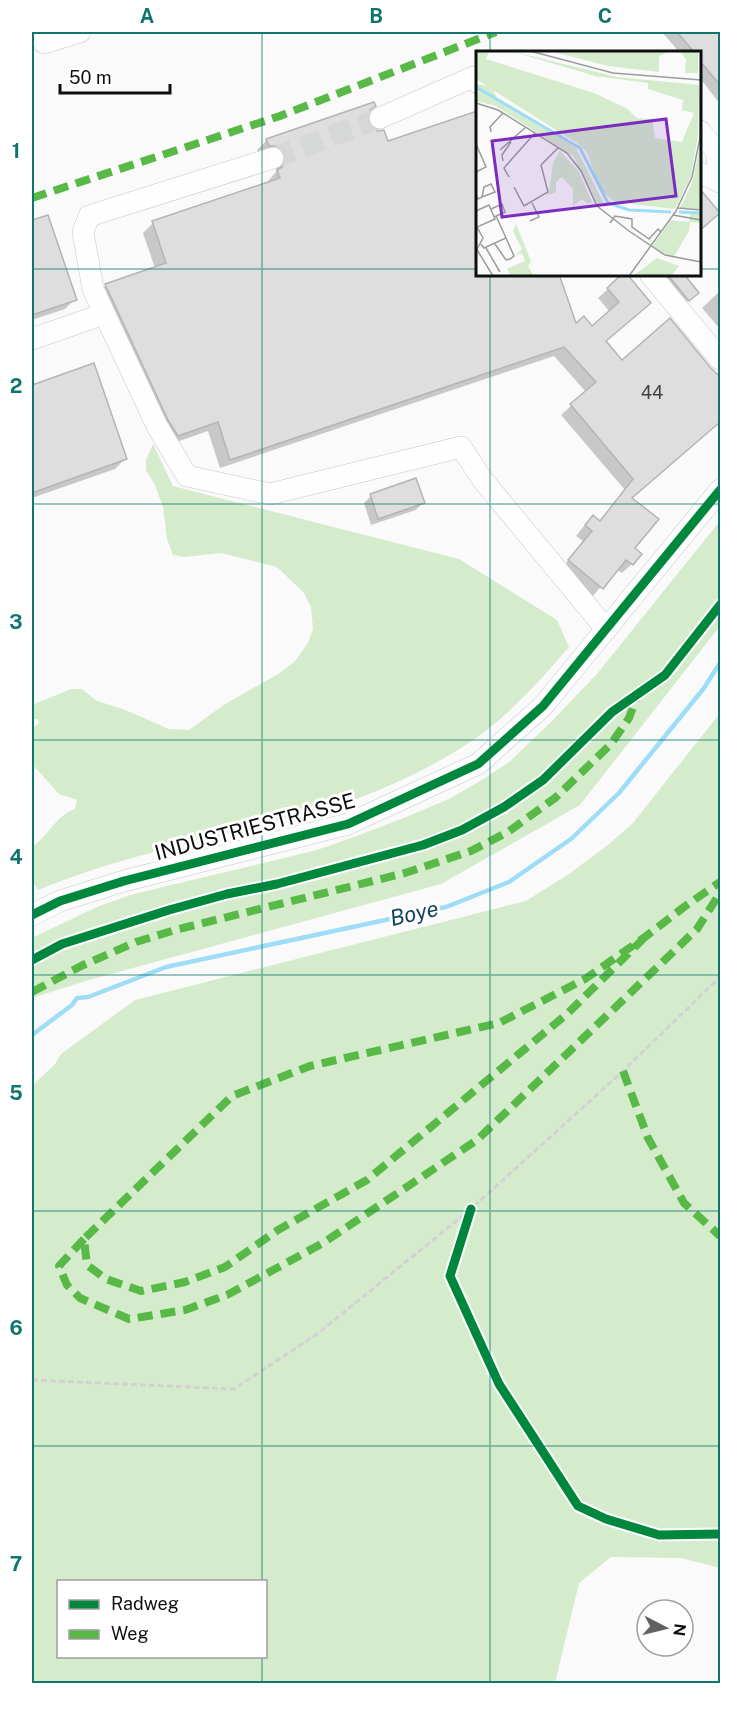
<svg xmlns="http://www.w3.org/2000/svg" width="752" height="1715" font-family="'Public Sans',sans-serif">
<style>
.green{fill:#d4eccc;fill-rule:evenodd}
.shadow{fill:#0003}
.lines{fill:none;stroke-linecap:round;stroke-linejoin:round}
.stream{stroke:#9eddf8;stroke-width:4.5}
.building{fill:#dedede;stroke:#b4b4b4;stroke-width:1.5}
.minor-tunnel{stroke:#d6d7d7;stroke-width:21;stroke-dasharray:21 10;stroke-linecap:butt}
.minor-casing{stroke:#c7c7c8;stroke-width:22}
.path{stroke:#d2d2d2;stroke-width:3;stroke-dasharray:6 3;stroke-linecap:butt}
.minor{stroke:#fefefe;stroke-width:21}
.quiet{stroke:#58b947;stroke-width:8;stroke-dasharray:15 8;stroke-linecap:butt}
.cycleway-casing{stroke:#fff;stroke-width:13}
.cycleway{stroke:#00873e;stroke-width:9}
.grid{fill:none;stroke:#0f766e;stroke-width:1.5;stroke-opacity:0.55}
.labels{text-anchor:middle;stroke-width:6;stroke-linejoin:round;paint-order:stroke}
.number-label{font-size:18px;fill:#414242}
.street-label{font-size:21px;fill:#0d0e0e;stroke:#fff}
.water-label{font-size:22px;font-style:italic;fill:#0f4458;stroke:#fff}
.inset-river{fill:none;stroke:#9eddf8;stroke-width:3}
.inset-road{fill:none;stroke:#9b9c9c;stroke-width:1.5}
.view{fill:#7b2cbf;fill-opacity:0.15;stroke:#7b2cbf;stroke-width:3}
.inset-edge{fill:none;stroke:#0d0e0e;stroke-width:3}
.neatline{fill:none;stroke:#0f766e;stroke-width:2}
.grid-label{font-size:20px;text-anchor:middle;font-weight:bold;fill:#0f766e}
</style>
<rect width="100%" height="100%" fill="#fafafa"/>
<g class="green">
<path d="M 153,444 L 173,486 L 459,559 L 557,620 L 569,647 C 539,682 506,719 467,744 C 431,768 389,787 348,802 C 324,811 298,816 274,822 C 194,843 114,858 38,890 L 32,881 L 32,847 C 48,837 56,815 75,809 L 77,800 L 59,794 L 32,764 L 32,728 L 38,724 L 39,721 L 36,719 L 32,719 L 32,705 L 71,689 L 82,689 L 97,701 L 123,709 L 169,729 L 189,730 L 225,704 L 280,673 L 295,661 L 308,643 L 313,629 L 311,607 L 304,593 L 277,567 L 221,553 L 184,557 L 173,555 L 167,539 L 163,507 L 155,485 L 146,470 L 146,460 Z"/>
<polygon points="720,521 720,626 580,805 441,884 89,980 32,998 32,938 99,906 134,894 317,850 362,834 406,817 449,799 485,778 508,763 550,723 596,675"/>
<path d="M 720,713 L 720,1568 L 681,1558 L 611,1557 L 579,1583 L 555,1683 L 32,1683 L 32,1086 L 55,1064 L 61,1054 L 135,1000 L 526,901 L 569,874 L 609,844 L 633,823 ZM 58,1582 L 266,1582 L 266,1656 L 58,1656 Z"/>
</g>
<g class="shadow">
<polygon points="662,32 717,32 720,35 720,104 700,78 700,52 679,52"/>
<polygon points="368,112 366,116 367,123 387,143 478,112 478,274 575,326 592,328 610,312 598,298 608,289 649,302 604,342 622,362 714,372 720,379 720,422 630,499 633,549 632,564 622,573 616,569 592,597 560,571 583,541 576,536 583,527 593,517 599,522 625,490 561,415 586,392 554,356 220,468 208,431 168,445 96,295 106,285 155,268 143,233 153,223 269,183 268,181 276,172 276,164 259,155 257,150 267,140"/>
<polygon points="47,217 75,299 65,309 32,320 32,222"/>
<polygon points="654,274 682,274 690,299 681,307"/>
<polygon points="720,291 720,329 702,308"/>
<polygon points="93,365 125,459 115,469 32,498 32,386"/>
<polygon points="371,496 423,502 416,510 371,525 364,503"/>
</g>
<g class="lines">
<polyline class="stream" points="32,1035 72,1005 77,998 88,997 166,967 446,907 509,882 571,839 619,793 704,688 720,663"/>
</g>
<g class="building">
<polygon points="677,32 720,32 720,85 699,60 699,52 694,52"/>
<polygon points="374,102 376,106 370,110 367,116 368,123 373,129 378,131 384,130 388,141 477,111 477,274 559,274 576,323 584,316 592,326 619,302 607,288 622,274 627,274 651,303 606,341 622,360 670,318 710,367 720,377 720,422 632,498 659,519 635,548 642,554 633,565 626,560 603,589 568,560 592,531 585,525 593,515 600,521 633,479 570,404 596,382 564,347 230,460 218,422 178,436 168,420 105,284 166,263 152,221 280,178 277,170 282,167 285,161 285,154 281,148 276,146 269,146 266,139"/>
<polygon points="699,188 720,213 699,231"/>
<polygon points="48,215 77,300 32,315 32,220"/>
<polygon points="667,274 684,274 699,293 689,301"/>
<polygon points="94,363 127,459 32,493 32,385"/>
<polygon points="416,478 425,503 378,519 370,494"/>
</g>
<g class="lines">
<polyline class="minor-tunnel" points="273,158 380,118"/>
<g class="minor-casing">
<g id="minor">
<polyline points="41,32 44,43 80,32"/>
<polyline points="380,118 473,77 478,83"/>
<polyline points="700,131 716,151 720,182"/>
<polyline points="273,158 89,216 83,232 93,289 157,426 187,476 270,494 461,447 482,479 606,629"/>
<polyline points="700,173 720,182"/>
<polyline points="650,274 720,359"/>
<polyline points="32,339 104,314"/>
<polyline points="32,915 60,901 124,881 348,824 478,764 543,706 720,490"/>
</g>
</g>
<polyline class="path" points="32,1380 234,1389 317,1334 471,1209 623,1071 720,977"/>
<use href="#minor" class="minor"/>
<g class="quiet">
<polyline points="32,198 280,116 496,32"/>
<polyline points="645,937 567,1014 367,1180 278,1230 225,1267 185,1282 141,1291 106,1279 87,1265 84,1239 232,1096 310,1066 499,1023 585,979 645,937 684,907 720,882"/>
<polyline points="32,992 81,966 136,942 175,930 405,873 471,851 508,832 555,798 611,744 629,718 637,696"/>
<polyline points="623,1071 648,1138 684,1203 720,1236"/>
<polyline points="84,1239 59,1266 67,1285 80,1298 129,1319 185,1310 227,1295 323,1243 477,1140 697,929 720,893"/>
</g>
<g class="cycleway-casing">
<g id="cycleway">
<polyline points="32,915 60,901 124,881 348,824 478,764 543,706 720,490"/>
<polyline points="32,960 62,944 169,910 227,894 277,884 423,845 462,830 504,807 543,780 612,712 665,675 720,605"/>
<polyline points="471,1209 450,1276 499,1384 578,1506 606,1519 659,1535 720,1534"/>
</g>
</g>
<use href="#cycleway" class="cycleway"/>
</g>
<path class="grid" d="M 262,32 L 262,1582M 490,32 L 490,52M 32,269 L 478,269M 700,269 L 720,269M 490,274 L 490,1684M 32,504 L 720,504M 32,740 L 720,740M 32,975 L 720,975M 32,1211 L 720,1211M 32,1446 L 720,1446M 262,1656 L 262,1684"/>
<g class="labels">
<g class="number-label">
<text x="652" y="399">44</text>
</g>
<g class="street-label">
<text transform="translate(255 827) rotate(-15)" y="7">INDUSTRIESTRASSE</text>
</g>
<g class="water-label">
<text transform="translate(414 913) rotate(-13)" y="8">Boye</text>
</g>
</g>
<g transform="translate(476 51)">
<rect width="225" height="225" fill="#fafafa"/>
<path d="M 0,0 L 13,0 L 10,8 L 118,42 L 150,57 L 161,67 L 176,68 L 179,87 L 206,91 L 218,62 L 206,59 L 207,49 L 172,38 L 172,32 L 119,25 L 35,0 L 141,26 L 223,34 L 222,85 L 215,125 L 199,158 L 139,151 L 125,140 L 111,102 L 104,94 L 17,39 L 22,48 L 100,97 L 127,151 L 123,155 L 97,105 L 20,55 L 0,50 L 0,33 L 11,35 L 0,28 ZM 74,0 L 194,0 L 183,5 L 183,21 L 132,15 ZM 204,0 L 222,0 L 222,22 L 209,22 L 210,8 ZM 225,90 L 225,158 L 204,157 L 216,132 ZM 84,100 L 103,121 L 116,151 L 112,153 L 106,148 L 97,155 L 97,138 L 86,126 L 80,131 L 80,141 L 69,145 L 73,142 L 77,112 ZM 214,162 L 225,163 L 225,172 L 214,171 L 213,180 L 197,207 L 176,196 L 195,169 L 213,171 ZM 40,173 L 55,210 L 52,215 L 58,225 L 35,225 L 31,218 L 49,210 L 46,202 L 40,204 L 46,198 L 37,180 ZM 181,207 L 203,215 L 195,225 L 157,225 Z" fill="#d4eccc"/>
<path class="inset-river" d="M 0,36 L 104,97 L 132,152 L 153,159 L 195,161M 203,161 L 225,162"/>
<path class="inset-road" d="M 54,0 L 137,22 L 225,29M 0,52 L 22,59 L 91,102 L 105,120 L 121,155 L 153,180 L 189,204 L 225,211M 15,81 L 14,76 L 27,62M 0,93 L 10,116 L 0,121M 24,99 L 50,76M 27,110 L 26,104 L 35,91M 33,126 L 28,117 L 59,82M 38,136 L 48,155 L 72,141 L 65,114 L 82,97M 0,144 L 2,148 L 6,146 L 19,141 L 15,133 L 8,136 L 6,146M 202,157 L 225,159M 15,158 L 26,153 L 29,161 L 18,166M 0,160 L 13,154 L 19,168 L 1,176 L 7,187 L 1,198M 197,164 L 225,169M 54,170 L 63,166 L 56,152M 134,172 L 139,165 L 156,168 L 156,176 L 173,188 L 182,178 L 185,181M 5,193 L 8,197 L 30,187 L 20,165M 19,193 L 30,209 L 34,208 L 38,205 L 30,187M 0,197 L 17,225M 10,197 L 24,221M 153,225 L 200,160 L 216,126 L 224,87 L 225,0"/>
<path class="view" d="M 190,68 L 200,145 L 26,166 L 16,90 Z"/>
<rect width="225" height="225" class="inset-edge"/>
</g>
<rect width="752" height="1715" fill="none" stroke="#ffffff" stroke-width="66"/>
<rect x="57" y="1580" width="210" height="78" fill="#ffffff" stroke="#9e9f9f" stroke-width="1.5"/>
<rect x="69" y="1600" width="30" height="9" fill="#00873e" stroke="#9e9f9f" stroke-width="1.5"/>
<text x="111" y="1610" font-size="18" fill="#0d0e0e">Radweg</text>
<rect x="69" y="1630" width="30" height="9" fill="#58b947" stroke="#9e9f9f" stroke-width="1.5"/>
<text x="111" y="1640" font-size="18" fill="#0d0e0e">Weg</text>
<g transform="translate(665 1628) rotate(97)"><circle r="28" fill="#ffffff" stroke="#9e9f9f" stroke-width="1.5"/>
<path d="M0-4.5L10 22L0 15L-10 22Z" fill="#606161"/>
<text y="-9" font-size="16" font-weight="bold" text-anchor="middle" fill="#0d0e0e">N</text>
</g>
<path d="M60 84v9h110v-9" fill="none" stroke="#0d0e0e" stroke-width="3"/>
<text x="69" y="84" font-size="18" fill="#0d0e0e" stroke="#ffffff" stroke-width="4.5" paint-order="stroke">50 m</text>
<rect x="33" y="33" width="686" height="1649" class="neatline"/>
<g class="grid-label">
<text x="147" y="23">A</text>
<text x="376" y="23">B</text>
<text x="605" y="23">C</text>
<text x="16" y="158">1</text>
<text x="16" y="393">2</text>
<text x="16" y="629">3</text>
<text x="16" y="864">4</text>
<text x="16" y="1100">5</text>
<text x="16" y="1335">6</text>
<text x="16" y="1571">7</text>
</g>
</svg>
